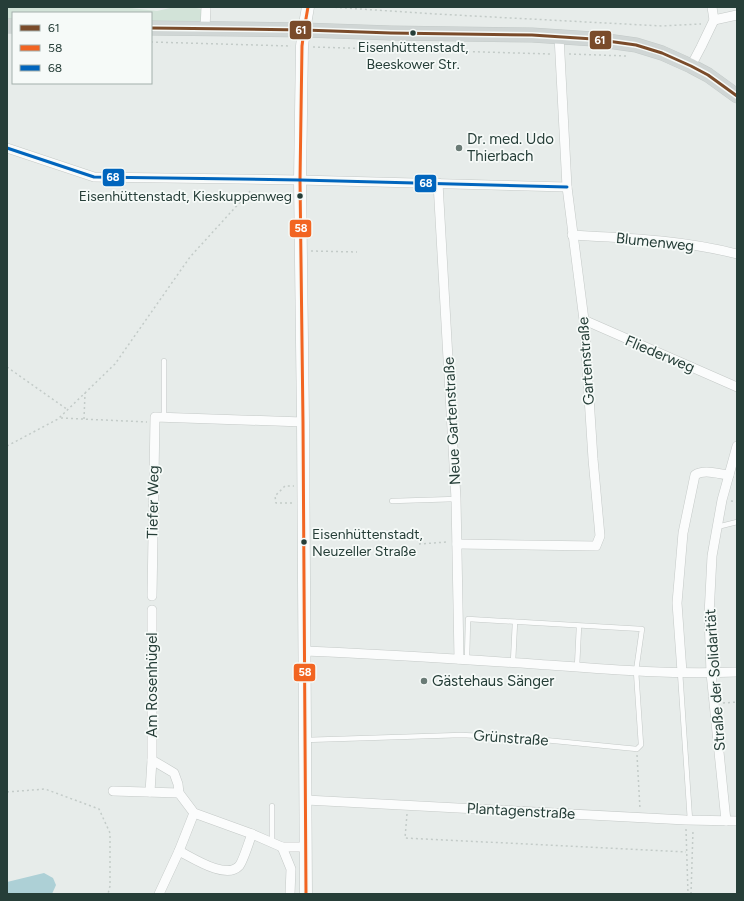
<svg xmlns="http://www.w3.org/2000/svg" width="744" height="901" font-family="Figtree,sans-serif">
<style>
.green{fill:#d2e3d8}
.water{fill:#add0d6}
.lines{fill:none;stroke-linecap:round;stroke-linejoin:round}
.service-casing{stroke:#c4c9c7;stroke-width:5.5}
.minor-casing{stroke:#c4c9c7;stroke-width:10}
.secondary-casing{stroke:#c3c9c7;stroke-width:13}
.primary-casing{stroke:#c3cac8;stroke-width:15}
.path{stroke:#c3cbc8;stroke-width:1.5;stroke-dasharray:2 3;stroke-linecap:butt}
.service{stroke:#fbfcfc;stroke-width:4.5}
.minor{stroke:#fbfcfc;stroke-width:9}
.secondary{stroke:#fbfcfc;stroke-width:12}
.primary{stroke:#d0d6d5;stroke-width:14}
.bus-1-casing{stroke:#f6faf8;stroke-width:6}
.bus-2-casing{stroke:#f6faf8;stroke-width:6}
.bus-3-casing{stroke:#f6faf8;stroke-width:6}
.bus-1{stroke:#7a4b2a;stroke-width:3}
.bus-2{stroke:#f26522;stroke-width:3}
.bus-3{stroke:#0065bd;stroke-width:3}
.bus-dot{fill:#263e38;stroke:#f6faf8;stroke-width:1.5}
.poi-dot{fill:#6a7b76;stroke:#f6faf8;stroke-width:1.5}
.labels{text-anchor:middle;stroke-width:3.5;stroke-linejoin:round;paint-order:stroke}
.bus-label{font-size:14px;fill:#263e38;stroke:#f6faf8}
.poi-label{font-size:15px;fill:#263e38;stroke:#f6faf8;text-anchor:start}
.street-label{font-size:15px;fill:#263e38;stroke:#f6faf8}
.line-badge{stroke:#f6faf8;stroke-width:1.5}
.badge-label{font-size:11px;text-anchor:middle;font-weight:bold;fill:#fff}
</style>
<rect width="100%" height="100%" fill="#e7ecea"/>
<polygon class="green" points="7,7 122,7 157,11 170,8 196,8 202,9 202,20 199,22 151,21 151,13 13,13 13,19 7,19"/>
<polygon class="water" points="44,873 53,878 56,885 52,894 7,894 7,882"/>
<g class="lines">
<g class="service-casing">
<g id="service">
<polyline points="164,418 164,361"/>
<polyline points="392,501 456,499"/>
<polyline points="717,527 737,522"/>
<polyline points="513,662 515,622"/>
<polyline points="577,667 579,626"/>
<polyline points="680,672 690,820"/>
<polyline points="305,740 461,735 524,738 637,749 641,745 636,671 642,629 468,619 467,660"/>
<polyline points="272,843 272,806"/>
</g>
</g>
<g class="minor-casing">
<g id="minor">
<polyline points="714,20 737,15"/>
<polyline points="205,29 206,7"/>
<polyline points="691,66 701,47 714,20 712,7"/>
<polyline points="7,148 94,177 300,180 567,187"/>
<polyline points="438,183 456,499 459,659"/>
<path d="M 572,235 C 628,238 683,240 737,254"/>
<polyline points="584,320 737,387"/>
<polyline points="457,544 596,546 600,536 593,459 584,320 567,187 559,36"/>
<polyline points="152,596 155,417 303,422"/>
<polyline points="152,610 152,760 174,773 178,784 179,793 194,813 252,834 282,847 306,847"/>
<path d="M 304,651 C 381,654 458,659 534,664 C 602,669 669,675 737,672"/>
<path d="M 682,672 L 677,603 L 683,533 L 695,475 C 704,469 718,474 729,475"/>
<polyline points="113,791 179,793"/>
<polyline points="150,792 152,760"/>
<polyline points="306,800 686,820 737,821"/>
<polyline points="726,821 711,673 709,615 712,556 722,500 737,446"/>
<polyline points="282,847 291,869 290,894"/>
<path d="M 179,851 C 193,858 226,880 239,866 C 243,862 249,841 252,834"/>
<polyline points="159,894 179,851 194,813"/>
</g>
</g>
<g class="secondary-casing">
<polyline id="secondary" points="306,894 303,422 300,180 302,46 304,30 308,7"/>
</g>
<g class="primary-casing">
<g id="primary">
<polyline points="7,26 13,26"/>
<polyline points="151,28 304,30 391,33 532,35 593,39 636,45 662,53 691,66 708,75 737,96"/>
</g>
</g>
<g class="path">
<polyline points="330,7 436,14 662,26 701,24"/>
<polyline points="151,42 291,46"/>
<polyline points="313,47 551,54"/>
<polyline points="569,54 627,56"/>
<polyline points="311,251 357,252"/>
<polyline points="7,367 68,410"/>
<polyline points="61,418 147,422"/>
<polyline points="84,419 85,393"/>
<polyline points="7,446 58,419 115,364 190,257 252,189"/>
<polyline points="731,501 737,502"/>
<polyline points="292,503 276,503 275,496 285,486 294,486"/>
<polyline points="419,544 447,542"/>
<polyline points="723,703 737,702"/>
<polyline points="637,755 640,809"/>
<polyline points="7,792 45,789 99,809 110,833 110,886 108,894"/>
<polyline points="407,814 405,838 686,852"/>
<polyline points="686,829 688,894"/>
<polyline points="691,894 693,830"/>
</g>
<use href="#service" class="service"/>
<use href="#minor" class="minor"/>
<use href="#secondary" class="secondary"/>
<use href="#primary" class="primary"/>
<g class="bus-1-casing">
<polyline id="bus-1" points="151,28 304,30 391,33 532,35 593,39 636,45 662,53 691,66 708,75 737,96"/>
</g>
<g class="bus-2-casing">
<polyline id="bus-2" points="306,894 303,422 300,180 302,46 304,30 308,7"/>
</g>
<g class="bus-3-casing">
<polyline id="bus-3" points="7,148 94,177 300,180 567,187"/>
</g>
<use href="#bus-1" class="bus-1"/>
<use href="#bus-2" class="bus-2"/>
<use href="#bus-3" class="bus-3"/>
</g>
<g class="bus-dot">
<circle cx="413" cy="33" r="3.5"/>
<circle cx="300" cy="196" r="3.5"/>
<circle cx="304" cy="542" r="3.5"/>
</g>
<g class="poi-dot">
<circle cx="459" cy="148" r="4"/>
<circle cx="424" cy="681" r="4"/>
</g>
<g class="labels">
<g class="bus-label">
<text x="413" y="52">Eisenhüttenstadt,<tspan x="413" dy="17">Beeskower Str.</tspan></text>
<text x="292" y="201" text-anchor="end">Eisenhüttenstadt, Kieskuppenweg</text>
<text x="312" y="539" text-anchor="start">Eisenhüttenstadt,<tspan x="312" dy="17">Neuzeller Straße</tspan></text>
</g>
<g class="poi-label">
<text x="467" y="144">Dr. med. Udo<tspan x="467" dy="17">Thierbach</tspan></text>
<text x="432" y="686">Gästehaus Sänger</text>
</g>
<g class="street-label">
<text transform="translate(655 242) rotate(6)" y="5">Blumenweg</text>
<text transform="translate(660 354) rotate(23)" y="5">Fliederweg</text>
<text transform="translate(586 361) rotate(-94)" y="5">Gartenstraße</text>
<text transform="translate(452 421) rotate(-93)" y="5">Neue Gartenstraße</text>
<text transform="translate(153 502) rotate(-89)" y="5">Tiefer Weg</text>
<text transform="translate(715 680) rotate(-94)" y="5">Straße der Solidarität</text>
<text transform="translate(152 685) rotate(-90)" y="5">Am Rosenhügel</text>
<text transform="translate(511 738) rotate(4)" y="5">Grünstraße</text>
<text transform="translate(521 811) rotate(3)" y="5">Plantagenstraße</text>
</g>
</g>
<g class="line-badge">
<rect x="289" y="20" width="23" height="20" rx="4" fill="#7a4b2a"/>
<rect x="589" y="30" width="23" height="20" rx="4" fill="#7a4b2a"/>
<rect x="102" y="168" width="23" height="19" rx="4" fill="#0065bd"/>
<rect x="414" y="174" width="23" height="19" rx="4" fill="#0065bd"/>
<rect x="289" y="219" width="23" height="19" rx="4" fill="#f26522"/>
<rect x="293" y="663" width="23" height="19" rx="4" fill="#f26522"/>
</g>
<g class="badge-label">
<text x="301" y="34">61</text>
<text x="600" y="44">61</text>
<text x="113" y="181">68</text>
<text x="426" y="187">68</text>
<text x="301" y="232">58</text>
<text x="305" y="676">58</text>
</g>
<rect width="744" height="901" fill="none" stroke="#263e38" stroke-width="16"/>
<rect x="12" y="12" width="140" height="72" fill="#f6faf8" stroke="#a3afab"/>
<rect x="20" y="25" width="20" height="6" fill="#7a4b2a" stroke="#a3afab"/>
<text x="48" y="32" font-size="12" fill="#263e38">61</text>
<rect x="20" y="45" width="20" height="6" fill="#f26522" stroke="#a3afab"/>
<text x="48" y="52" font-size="12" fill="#263e38">58</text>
<rect x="20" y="65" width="20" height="6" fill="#0065bd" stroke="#a3afab"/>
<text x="48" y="72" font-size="12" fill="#263e38">68</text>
</svg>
